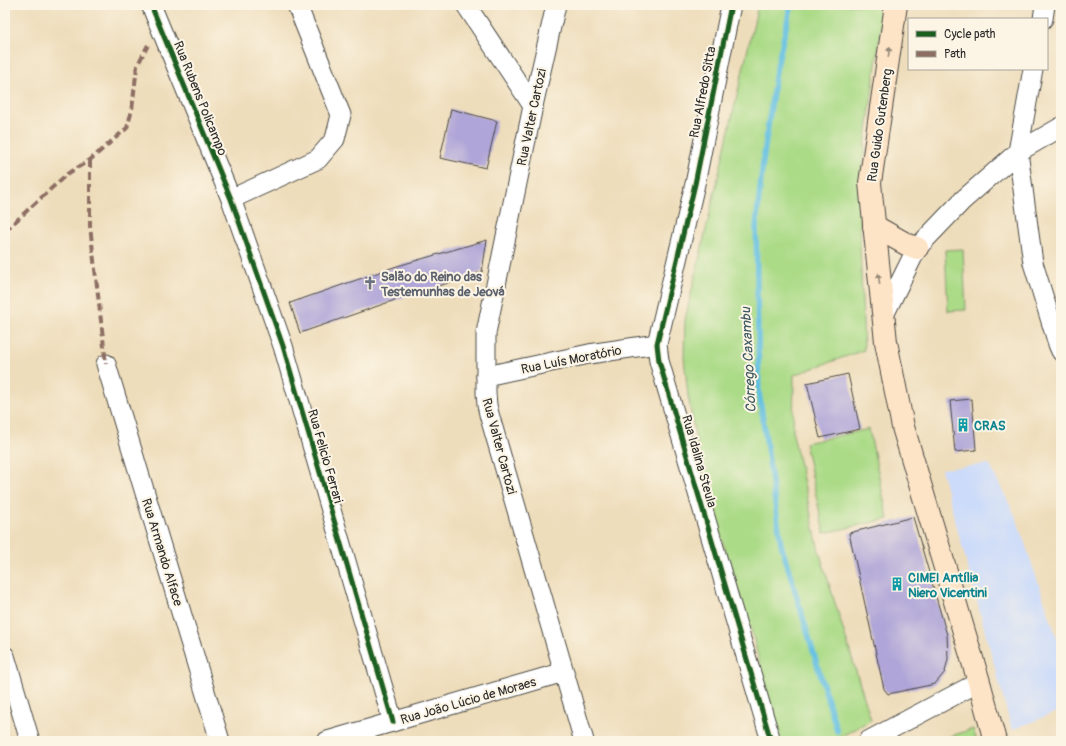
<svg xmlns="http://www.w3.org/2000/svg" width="1066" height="746" font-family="Pangolin,sans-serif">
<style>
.built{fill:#ccdbfa}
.green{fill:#acdb88;stroke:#6c835a}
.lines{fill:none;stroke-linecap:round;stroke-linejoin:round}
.stream{stroke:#64c0e2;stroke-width:5.5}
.building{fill:#afa5d8}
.street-casing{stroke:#484641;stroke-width:21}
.secondary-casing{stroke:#484641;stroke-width:24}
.street{stroke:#fff;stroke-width:19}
.secondary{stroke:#fee4c6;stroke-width:22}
.quiet{stroke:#8d6e63;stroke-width:4;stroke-dasharray:8 4;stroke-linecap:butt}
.cycleway-casing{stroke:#fcf5e5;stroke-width:8}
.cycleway{stroke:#1b5e20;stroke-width:5}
.oneway{fill:#948878}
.labels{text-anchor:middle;stroke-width:4;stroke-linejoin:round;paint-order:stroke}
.street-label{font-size:13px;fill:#2b2b2b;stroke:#fcf5e5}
.worship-label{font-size:13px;font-weight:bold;fill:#5b616d;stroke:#fcf5e5;text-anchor:start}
.culture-label{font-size:13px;font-weight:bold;fill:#0d838f;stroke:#fcf5e5;text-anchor:start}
.water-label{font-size:14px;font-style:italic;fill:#3c5862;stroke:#fcf5e5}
</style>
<rect width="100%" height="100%" fill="#fcf5e5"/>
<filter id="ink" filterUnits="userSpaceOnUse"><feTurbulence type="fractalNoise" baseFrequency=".025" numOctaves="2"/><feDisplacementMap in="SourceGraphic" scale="8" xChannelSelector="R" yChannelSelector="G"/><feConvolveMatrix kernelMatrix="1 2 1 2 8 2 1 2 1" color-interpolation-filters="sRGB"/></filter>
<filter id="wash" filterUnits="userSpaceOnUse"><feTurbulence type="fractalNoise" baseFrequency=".012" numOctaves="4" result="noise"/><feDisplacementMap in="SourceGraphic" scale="16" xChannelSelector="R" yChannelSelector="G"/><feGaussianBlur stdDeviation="0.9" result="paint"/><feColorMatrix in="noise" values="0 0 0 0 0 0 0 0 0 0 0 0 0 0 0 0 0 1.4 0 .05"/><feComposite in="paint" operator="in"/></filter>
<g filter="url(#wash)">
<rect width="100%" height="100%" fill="#edb"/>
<polygon class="built" points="989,464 1016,517 1061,650 1061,710 1012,730 941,469"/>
<g class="green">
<polygon points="758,5 884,5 861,175 860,242 864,350 794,375 793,434 819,551 871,720 833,741 778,741 753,636 704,484 688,396 684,357 685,320"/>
<polygon points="963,249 966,310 948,311 945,250"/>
<polygon points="869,429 888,519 824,533 805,443"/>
<polygon points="973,729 977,741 942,741 951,736"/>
</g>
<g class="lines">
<polyline class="stream" points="791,5 776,71 763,161 756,226 759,392 781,544 837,731"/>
</g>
<g id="blocks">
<g class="building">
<polygon points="451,109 497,121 486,168 440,158"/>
<polygon points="487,240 482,272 395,300 300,333 290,303 394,267"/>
<polygon points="848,374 860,429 820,438 807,383"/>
<polygon points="972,399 976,450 955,452 950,401"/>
<polygon points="913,517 947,635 948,659 945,672 935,684 888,694 884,689 849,533"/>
</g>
</g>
</g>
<g filter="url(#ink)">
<use href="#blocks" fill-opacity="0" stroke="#484641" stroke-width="1"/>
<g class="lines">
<g class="street-casing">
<g id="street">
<polyline points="151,5 231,199 283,346 393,722"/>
<polyline points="466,5 533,106"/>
<polyline points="556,5 533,106 486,333 486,393 487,405 489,414 584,741"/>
<polyline points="731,5 695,184 657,344 659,361 771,741"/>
<polyline points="1043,19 1045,5"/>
<polyline points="1033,69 1018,152 1033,263 1058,344 1061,351"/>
<polyline points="231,199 318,159 335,139 341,115 297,5"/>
<polyline points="883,317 917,248 963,200 1018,152 1061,127"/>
<polyline points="106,364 220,741"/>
<polyline points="486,376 589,354 657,344"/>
<polyline points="5,656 30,741"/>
<polyline points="327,741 564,672"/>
<polyline points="868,741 979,682"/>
</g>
</g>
<g class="secondary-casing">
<g id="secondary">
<polyline points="896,5 870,183 886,342 903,427 979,682 995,741"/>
<polyline points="874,226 906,244 917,248"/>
</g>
</g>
<use href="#street" class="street"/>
<use href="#secondary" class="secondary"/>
<g class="quiet">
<polyline points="90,160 90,226 106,364"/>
<polyline points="5,231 67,174 90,160 127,128 132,110 137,66 148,45"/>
</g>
<g class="cycleway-casing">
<g id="cycleway">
<polyline points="151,5 231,199 283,346 393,722"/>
<polyline points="731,5 695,184 657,344 659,361 771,741"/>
</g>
</g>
<use href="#cycleway" class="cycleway"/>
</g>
<defs><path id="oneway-solid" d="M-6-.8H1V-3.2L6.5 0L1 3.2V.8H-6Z"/></defs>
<g class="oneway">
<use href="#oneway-solid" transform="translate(889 52) rotate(-82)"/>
<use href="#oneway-solid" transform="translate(879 279) rotate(-96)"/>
</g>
</g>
<defs>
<g id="church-bare" transform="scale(1.08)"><path d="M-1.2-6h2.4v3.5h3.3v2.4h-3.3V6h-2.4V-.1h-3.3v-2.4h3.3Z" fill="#6b7280" stroke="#fcf5e5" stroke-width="2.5" paint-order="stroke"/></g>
<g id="building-bare" transform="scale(1.08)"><path d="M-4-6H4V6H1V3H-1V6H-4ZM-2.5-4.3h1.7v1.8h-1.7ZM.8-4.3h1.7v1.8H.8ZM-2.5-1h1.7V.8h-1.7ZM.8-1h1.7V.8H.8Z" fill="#0f9aa8" stroke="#fcf5e5" stroke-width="2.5" paint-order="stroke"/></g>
</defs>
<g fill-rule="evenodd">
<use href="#church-bare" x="370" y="283"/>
<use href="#building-bare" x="963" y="425"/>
<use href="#building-bare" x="897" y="584"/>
</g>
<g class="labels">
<g class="street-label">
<text transform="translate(702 92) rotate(-79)" y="5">Rua Alfredo Sitta</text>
<text transform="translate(201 98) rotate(68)" y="5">Rua Rubens Policampo</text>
<text transform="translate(531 117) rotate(-78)" y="5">Rua Valter Cartozi</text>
<text transform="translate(879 125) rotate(-82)" y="5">Rua Guido Gutenberg</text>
<text transform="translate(571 359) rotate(-11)" y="5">Rua Luís Moratório</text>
<text transform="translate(500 446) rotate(75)" y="5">Rua Valter Cartozi</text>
<text transform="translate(326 456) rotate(74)" y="5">Rua Felicio Ferrari</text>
<text transform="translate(700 461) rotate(74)" y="5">Rua Idalina Steula</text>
<text transform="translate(163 552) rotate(73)" y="5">Rua Armando Alface</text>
<text transform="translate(468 700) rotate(-16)" y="5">Rua João Lúcio de Moraes</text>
</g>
<g class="worship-label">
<text x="381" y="281">Salão do Reino das<tspan x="381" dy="15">Testemunhas de Jeová</tspan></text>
</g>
<g class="culture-label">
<text x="974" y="430">CRAS</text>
<text x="908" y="582">CIMEI Antília<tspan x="908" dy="15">Niero Vicentini</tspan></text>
</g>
<g class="water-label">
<text transform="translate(748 360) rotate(-93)" y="5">Córrego Caxambu</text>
</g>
</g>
<rect width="1066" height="746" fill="none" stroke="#fcf5e5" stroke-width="20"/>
<rect x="908" y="18" width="140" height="52" fill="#fcf5e5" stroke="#a8a49b"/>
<rect x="916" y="31" width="20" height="6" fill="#1b5e20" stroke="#a8a49b"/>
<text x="944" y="38" font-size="12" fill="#2b2b2b">Cycle path</text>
<rect x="916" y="51" width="20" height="6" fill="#8d6e63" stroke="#a8a49b"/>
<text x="944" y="58" font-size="12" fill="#2b2b2b">Path</text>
</svg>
